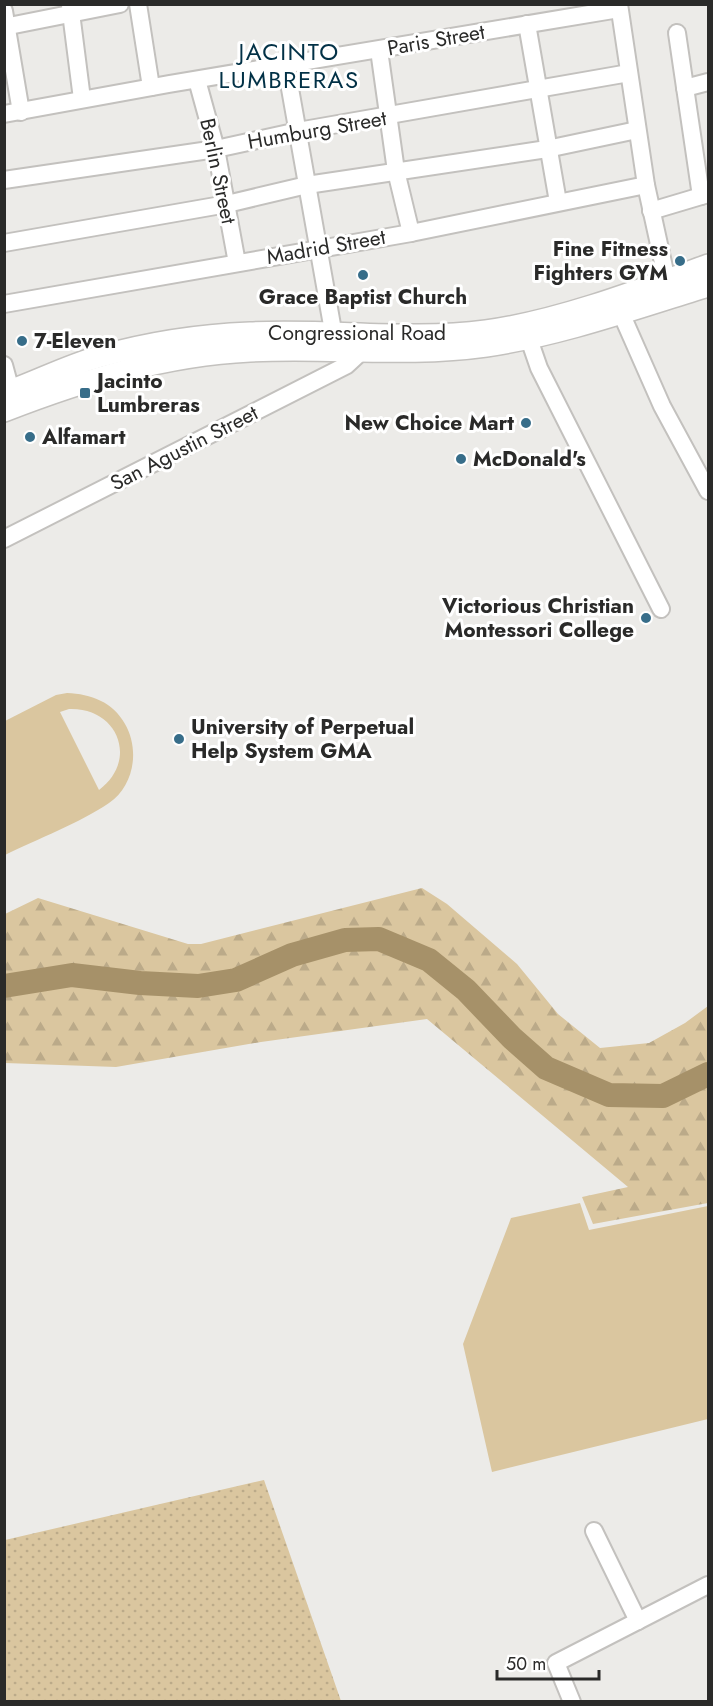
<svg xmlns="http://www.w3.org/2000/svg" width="713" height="1706" font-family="Jost,sans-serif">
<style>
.grass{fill:url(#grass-dots)}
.forest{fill:url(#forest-firs)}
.garden{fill:#dac69f;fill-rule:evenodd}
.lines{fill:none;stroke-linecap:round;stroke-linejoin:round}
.river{stroke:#a69169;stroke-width:24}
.minor-casing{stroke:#c3c1be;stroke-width:20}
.major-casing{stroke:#c3c1be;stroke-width:24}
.minor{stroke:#fff;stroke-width:16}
.major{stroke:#fff;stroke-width:21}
.poi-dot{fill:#376d89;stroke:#fff;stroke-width:2}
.labels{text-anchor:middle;stroke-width:6;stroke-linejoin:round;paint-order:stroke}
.street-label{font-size:21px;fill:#2a2a29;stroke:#fff}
.poi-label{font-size:21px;font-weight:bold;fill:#2a2a29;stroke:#fff;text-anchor:start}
.quarter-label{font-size:24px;letter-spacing:1.5px;fill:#023146;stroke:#fff}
</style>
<defs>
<pattern id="grass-dots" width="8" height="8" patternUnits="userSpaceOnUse" patternTransform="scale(1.5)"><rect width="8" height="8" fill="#dac69f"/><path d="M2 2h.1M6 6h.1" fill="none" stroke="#bbaa89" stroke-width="1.8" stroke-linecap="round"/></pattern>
<pattern id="forest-firs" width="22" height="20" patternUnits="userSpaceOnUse" patternTransform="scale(1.5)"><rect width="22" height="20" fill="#dac69f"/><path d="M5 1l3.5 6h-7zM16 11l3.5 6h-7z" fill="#bbaa89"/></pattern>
</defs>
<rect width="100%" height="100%" fill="#ecebe8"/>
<polygon class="grass" points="264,1480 341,1701 5,1701 5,1540"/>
<polygon class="forest" points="422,888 447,904 517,964 558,1014 600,1048 649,1043 685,1023 708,1006 708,1203 593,1224 582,1197 628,1187 427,1019 261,1042 116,1067 5,1063 5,914 38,898 188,944 201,944"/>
<g class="garden">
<path d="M 67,693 C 91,694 113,702 125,724 C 140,750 134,786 109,803 C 80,823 37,839 5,855 L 5,721 L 56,695 ZM 69,709 C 118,707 139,760 99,790 L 60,712 Z"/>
<polygon points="580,1203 589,1230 708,1206 708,1419 492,1472 463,1344 511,1218"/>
</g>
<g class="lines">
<polyline class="river" points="4,986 72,975 140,983 198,986 236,980 292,955 345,940 379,939 429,960 466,990 512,1038 546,1068 609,1095 663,1096 708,1074"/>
<g class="minor-casing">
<g id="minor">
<polyline points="138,4 151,87"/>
<polyline points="619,4 646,185 669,290"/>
<polyline points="70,5 82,99"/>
<polyline points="4,11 21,112"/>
<polyline points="527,24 558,202"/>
<polyline points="4,27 120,4"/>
<polyline points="677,33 701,196"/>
<polyline points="379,50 396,171 411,233"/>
<polyline points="286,66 335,342"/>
<polyline points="197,80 216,149 237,263"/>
<polyline points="685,88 708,82"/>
<polyline points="4,114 169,84 619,9"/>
<polyline points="4,180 216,149 298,131 629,73"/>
<polyline points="651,211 708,194"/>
<polyline points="4,243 227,204 307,185 547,149 637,130"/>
<polyline points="4,304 411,233 646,185"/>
<polyline points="617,304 662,406 708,491"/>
<polyline points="529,339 539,368 661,609"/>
<polyline points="4,365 14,402"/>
<polyline points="4,539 347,365 361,352"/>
<polyline points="594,1531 638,1621"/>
<polyline points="572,1702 556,1663 708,1585"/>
</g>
</g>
<g class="major-casing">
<g id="major">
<path d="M 4,393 C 36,382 66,366 98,357 C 147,343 199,335 250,333 C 329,329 408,341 486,331 C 559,321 640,290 708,265"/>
<path d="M 4,411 C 84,380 165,355 250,351 C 328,347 407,357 486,346 C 561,335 636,308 708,286"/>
</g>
</g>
<use href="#minor" class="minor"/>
<use href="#major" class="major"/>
</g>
<g class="poi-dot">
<circle cx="680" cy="261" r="6"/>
<circle cx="363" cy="275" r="6"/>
<circle cx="22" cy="341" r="6"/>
<rect x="79" y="387" width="12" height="12" rx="3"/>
<circle cx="526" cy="423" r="6"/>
<circle cx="30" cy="437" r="6"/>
<circle cx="461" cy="459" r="6"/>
<circle cx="646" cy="618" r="6"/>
<circle cx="179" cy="739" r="6"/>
</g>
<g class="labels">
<g class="street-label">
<text transform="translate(436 40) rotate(-10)" y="7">Paris Street</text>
<text transform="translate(317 130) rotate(-10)" y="7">Humburg Street</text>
<text transform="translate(218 171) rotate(78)" y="7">Berlin Street</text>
<text transform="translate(326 247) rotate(-10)" y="7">Madrid Street</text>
<text x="357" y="340">Congressional Road</text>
<text transform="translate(184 448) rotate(-27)" y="7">San Agustin Street</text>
</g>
<g class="poi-label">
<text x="668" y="256" text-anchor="end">Fine Fitness<tspan x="668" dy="24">Fighters GYM</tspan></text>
<text x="363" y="304" text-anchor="middle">Grace Baptist Church</text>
<text x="34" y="348">7-Eleven</text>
<text x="97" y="388">Jacinto<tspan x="97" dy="24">Lumbreras</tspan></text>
<text x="514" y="430" text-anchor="end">New Choice Mart</text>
<text x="42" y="444">Alfamart</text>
<text x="473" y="466">McDonald's</text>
<text x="634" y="613" text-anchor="end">Victorious Christian<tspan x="634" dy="24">Montessori College</tspan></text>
<text x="191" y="734">University of Perpetual<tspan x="191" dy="24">Help System GMA</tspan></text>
</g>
<g class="quarter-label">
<text x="289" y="60">JACINTO<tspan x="289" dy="28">LUMBRERAS</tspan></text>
</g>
</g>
<rect width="713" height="1706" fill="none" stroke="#2a2a29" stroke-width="12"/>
<path d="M497 1670v9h102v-9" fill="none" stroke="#2a2a29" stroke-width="3"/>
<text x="506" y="1670" font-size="18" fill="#2a2a29" stroke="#ffffff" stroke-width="4.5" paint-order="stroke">50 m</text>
</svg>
